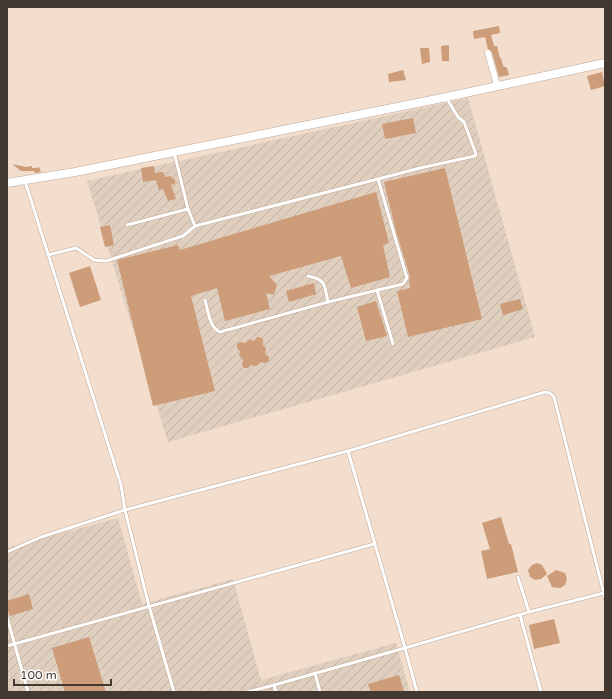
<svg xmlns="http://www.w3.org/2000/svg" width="612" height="699" font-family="'Varela Round',sans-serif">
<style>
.industrial{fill:url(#industrial-furrows)}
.building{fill:#cd9c78}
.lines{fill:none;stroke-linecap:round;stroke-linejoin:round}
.service-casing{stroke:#bea99a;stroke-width:4}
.minor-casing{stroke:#bea99a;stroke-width:7}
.tertiary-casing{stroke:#bea99a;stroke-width:9}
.service{stroke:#fff;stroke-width:3}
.minor{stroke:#fff;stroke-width:6}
.tertiary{stroke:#fff;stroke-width:8}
</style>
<defs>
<pattern id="industrial-furrows" width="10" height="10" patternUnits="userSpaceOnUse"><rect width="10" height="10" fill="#e0cebf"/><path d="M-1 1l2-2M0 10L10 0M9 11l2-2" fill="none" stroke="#c1b2a5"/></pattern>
</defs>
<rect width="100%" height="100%" fill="#f3ddcd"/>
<g class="industrial">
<polygon points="468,98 535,337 168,442 87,181"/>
<polygon points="118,518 142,604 233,579 261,680 396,643 410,692 7,692 7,548"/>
</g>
<g class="building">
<polygon points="499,26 500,33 491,35 494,46 497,46 500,58 501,58 503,66 507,68 509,75 499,77 492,52 488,49 485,37 474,39 473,31"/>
<polygon points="449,45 449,61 442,61 441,46"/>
<polygon points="420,48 429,48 430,62 422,64"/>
<polygon points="403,70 406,80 389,82 388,74"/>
<polygon points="602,72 605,86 591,90 587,76"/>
<polygon points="413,118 416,133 385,139 382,124"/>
<polygon points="12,164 26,167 32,166 32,168 36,168 39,167 41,172 35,173 34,171 21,171"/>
<polygon points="154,166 155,173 163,172 165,177 171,176 172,179 174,178 176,183 171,185 176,199 168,201 163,189 159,190 156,180 143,182 141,168"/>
<polygon points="445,168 482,319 408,337 397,291 410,288 409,281 410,277 396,231 384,182"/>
<polygon points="376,192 389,243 383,245 390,277 351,288 341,256 269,276 277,285 274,295 266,293 270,309 225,321 217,288 191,296 215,391 153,406 117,260 178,245 180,250"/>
<polygon points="110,225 114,245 105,247 100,227"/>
<polygon points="90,266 101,300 80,307 69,273"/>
<polygon points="314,283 316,294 289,302 286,291"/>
<polygon points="520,299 523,309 503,315 500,304"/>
<polygon points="376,301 387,336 366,341 357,307"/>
<polygon points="257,337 259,337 263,339 263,345 266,348 265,354 269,357 269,361 265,363 261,362 256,366 251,365 248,368 244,368 242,365 243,360 239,355 240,351 237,348 237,344 240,342 245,343 250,339 254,341"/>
<polygon points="501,517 509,544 511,544 518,572 487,579 481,551 490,549 482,523"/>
<polygon points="537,563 542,565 547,574 541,579 535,580 530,577 528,570 532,565"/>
<polygon points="556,570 565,573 567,579 565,585 560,588 552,587 547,576"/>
<polygon points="29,594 33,609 10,616 7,608 7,601"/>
<polygon points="554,619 560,643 534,649 529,625"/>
<polygon points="89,637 106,692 65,692 52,648"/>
<polygon points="399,675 404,692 371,692 368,684"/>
</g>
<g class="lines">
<g class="service-casing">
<g id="service">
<path d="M 174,152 L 188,209 L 195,226 L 378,179 L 407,278 L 403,284 L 328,302 L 220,332 C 209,327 208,310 205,300"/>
<polyline points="378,179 420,168 475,156 476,154 464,122 458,117 447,99"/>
<polyline points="25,181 121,485 125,510 149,606 174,692"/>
<polyline points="127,225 188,209"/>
<polyline points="48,255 76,248 94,260 106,261 183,236 195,226"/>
<path d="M 308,276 C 327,280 324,285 328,302"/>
<polyline points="377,290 393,344"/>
<polyline points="348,451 405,648 529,612 604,593"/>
<polyline points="7,552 41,537 125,510 348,451 545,392 550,393 554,397 605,598"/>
<polyline points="518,577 529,612"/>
<polyline points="520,615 541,692"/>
<polyline points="7,617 28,692"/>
<polyline points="7,646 374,544"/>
<polyline points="315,673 320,692"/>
<polyline points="274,685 405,648 417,692"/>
<polyline points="247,692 274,685 276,692"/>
</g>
</g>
<g class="minor-casing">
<polyline id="minor" points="488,53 497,85"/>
</g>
<g class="tertiary-casing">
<polyline id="tertiary" points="7,183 75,172 447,97 605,63"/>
</g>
<use href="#service" class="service"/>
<use href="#minor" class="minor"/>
<use href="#tertiary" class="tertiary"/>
</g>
<rect width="612" height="699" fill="none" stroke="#423933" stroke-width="16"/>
<path d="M14 679v6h97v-6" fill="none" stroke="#423933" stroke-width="2"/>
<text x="20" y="679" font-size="12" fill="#423933" stroke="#ffffff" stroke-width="3" paint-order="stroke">100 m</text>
</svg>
